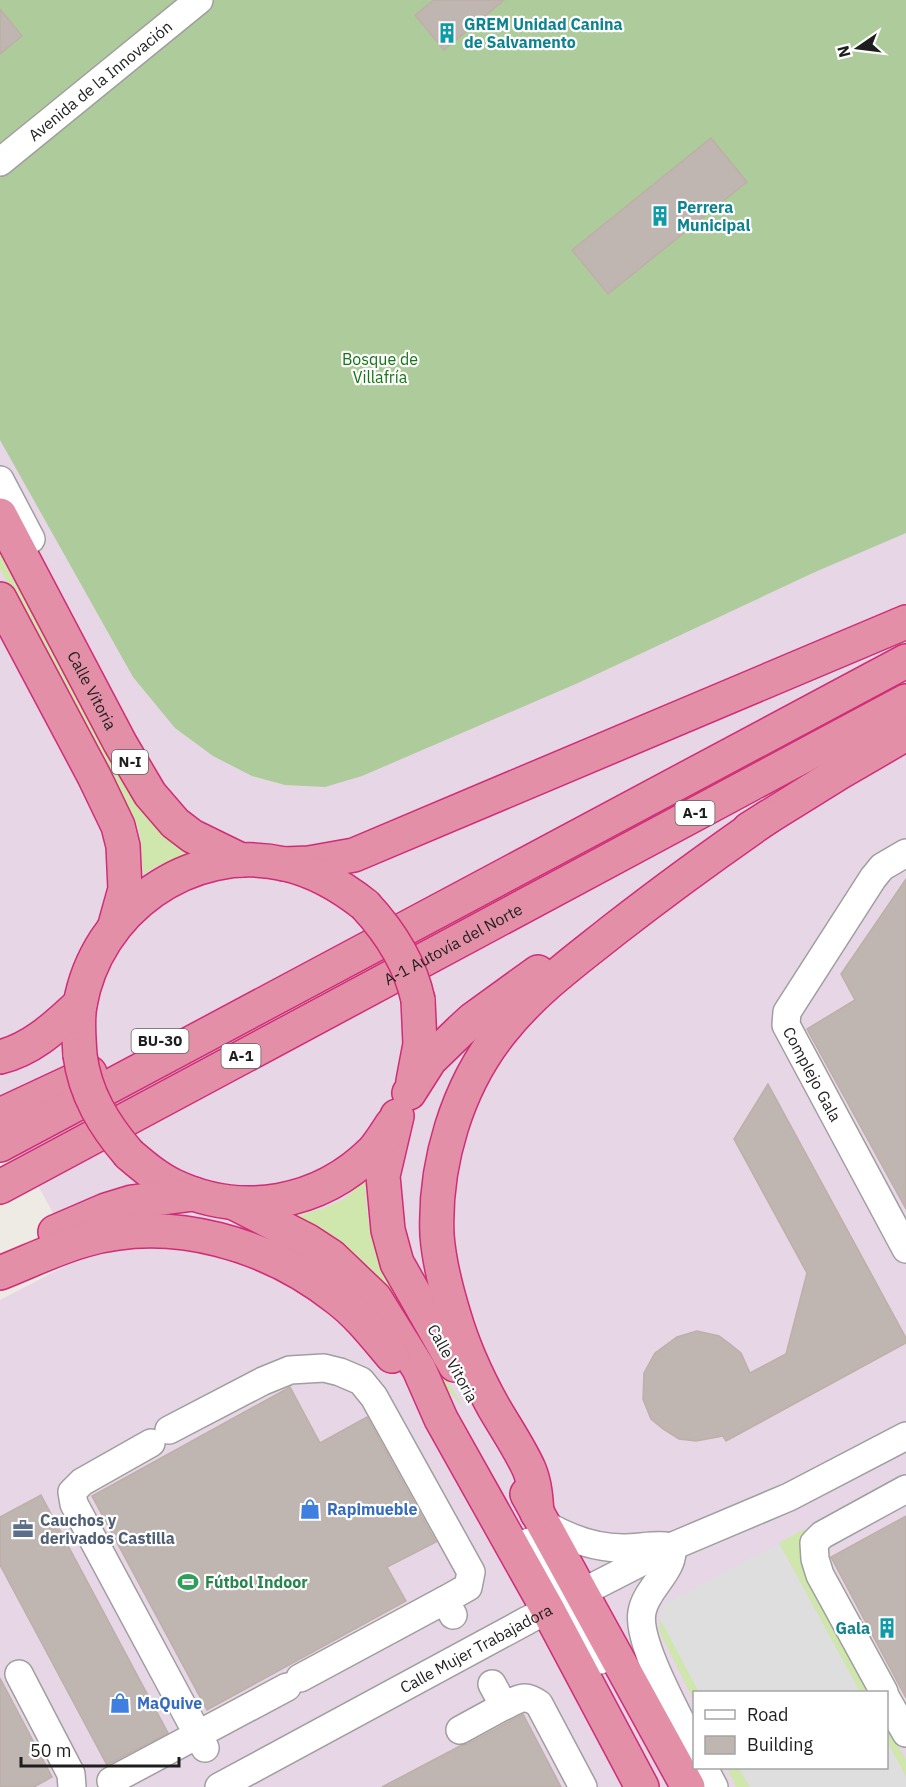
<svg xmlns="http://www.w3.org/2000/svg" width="906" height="1787" font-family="'IBM Plex Sans',sans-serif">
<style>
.industrial{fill:#e7d6e6;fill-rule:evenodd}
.grass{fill:#cfe6ac}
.forest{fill:#aecb9b}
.parking{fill:#dedede}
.building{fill:#bfb5b1;stroke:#bfafa7;stroke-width:1.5}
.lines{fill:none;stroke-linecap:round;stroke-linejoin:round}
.minor-casing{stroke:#9f9f9f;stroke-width:30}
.highway-casing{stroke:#d02d76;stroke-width:36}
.minor{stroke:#fff;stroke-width:27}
.highway{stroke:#e28fa7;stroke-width:33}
.highway-bridge-casing{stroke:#d02d76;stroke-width:36;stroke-linecap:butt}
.highway-bridge{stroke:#e28fa7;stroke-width:33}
.labels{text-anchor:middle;stroke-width:4.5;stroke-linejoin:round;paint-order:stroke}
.shield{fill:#fff;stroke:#626262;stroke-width:1.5}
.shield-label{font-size:15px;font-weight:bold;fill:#1e1e1e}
.culture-label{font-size:16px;font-weight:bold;fill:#0d838f;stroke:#fff;text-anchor:start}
.street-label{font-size:16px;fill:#1e1e1e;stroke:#fff}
.park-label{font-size:16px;fill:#137611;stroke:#fff}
.shop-label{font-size:16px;font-weight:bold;fill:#366cbe;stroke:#fff;text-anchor:start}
.service-label{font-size:16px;font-weight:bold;fill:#4e5e75;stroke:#fff;text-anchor:start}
.leisure-label{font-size:16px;font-weight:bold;fill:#27864d;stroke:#fff;text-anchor:start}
</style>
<rect width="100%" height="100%" fill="#eeeae4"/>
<path class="industrial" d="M 0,0 L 906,0 L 906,1787 L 0,1787 L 0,1300 L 79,1259 L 0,1118 ZM 694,1692 L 886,1692 L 886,1768 L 694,1768 Z"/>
<g class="grass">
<polygon points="0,543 143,810 161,833 189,854 161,864 143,874 140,835 135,820 0,569"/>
<path d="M 365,1178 C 366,1197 366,1215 371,1233 C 388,1291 433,1355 464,1408 L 293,1217 L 324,1208 L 346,1198 Z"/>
<polygon points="806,1528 800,1545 801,1564 870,1692 860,1692 779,1543"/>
<polygon points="660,1619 699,1692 694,1692 694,1701 659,1630"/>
<polygon points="886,1724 906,1760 906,1777 887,1741"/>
<polygon points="727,1768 739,1768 750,1787 736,1787"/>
</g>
<polygon class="forest" points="0,0 906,0 906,533 815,572 578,683 362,776 325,787 285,785 252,776 213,756 175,728 133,677 0,440"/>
<g class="parking">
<polygon points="779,1543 804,1589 860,1692 699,1692 660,1619 663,1605"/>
<polygon points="887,1741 906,1777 906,1787 750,1787 739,1768 886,1768"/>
</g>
<g class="building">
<polygon points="434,0 504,0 444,50 415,15"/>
<polygon points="0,9 22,36 0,54"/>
<polygon points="711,138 747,182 608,294 572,250"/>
<polygon points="906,879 906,1209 807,1029 855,1000 841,974"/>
<polygon points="768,1084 906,1338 906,1343 726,1441 723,1436 696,1441 679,1439 663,1429 651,1419 643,1399 644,1373 655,1353 677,1337 697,1331 719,1336 730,1344 741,1353 750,1373 786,1354 807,1273 734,1139"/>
<polygon points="290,1387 320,1443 367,1417 436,1542 387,1567 406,1601 207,1710 92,1496"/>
<polygon points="41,1495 168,1733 107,1765 0,1565 0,1517"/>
<polygon points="906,1516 906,1698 831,1557"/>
<polygon points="0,1678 52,1777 34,1787 0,1787"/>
<polygon points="523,1714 561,1787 382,1787 460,1746 468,1744"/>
</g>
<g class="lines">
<g class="minor-casing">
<g id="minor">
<path id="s1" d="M 0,162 L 199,0"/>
<polyline points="0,480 31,539"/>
<path id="s2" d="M 906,853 L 882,867 L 873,878 L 787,1012 L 786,1025 L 906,1249"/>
<polyline points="169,1430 263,1381 290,1370 324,1368 340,1372 361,1381 374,1397 471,1572 468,1587 445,1600 453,1615"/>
<polyline points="151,1443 82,1482 72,1492 74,1504 205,1748"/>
<path d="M 544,1524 C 568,1538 594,1548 623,1548 C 637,1548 651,1545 665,1546"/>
<polyline points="529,1542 555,1585 565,1591 582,1593"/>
<path d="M 673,1546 C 672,1552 672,1559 669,1564 C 662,1580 645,1594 642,1612 C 636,1642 680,1718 694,1748"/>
<polyline points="548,1610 570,1617 579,1624 600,1660"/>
<polyline points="19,1674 71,1774 72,1787"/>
<polyline points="300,1678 445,1600"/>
<path d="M 492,1684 L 504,1706 C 519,1699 524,1693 539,1704 L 583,1787"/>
<polyline points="884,1692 820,1575 815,1559 814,1543 822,1535 906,1489"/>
<polyline points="886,1698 906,1733"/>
<polyline points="460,1730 504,1706"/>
<polyline points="704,1768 714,1787"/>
<polyline points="111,1781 287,1687"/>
<path id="s3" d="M 219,1787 L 528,1620 L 673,1546 L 789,1497 L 906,1436"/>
</g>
</g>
<g class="highway-casing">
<g id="highway">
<path id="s4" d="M 0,515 L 120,743 L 150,794 L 175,823 L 192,836 L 241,860"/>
<polyline points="0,599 94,776 118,826 123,846 125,889 115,925"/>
<polyline points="749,829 839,773 906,734"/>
<polyline points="284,864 309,863 354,855 906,622"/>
<path d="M 80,1055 C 79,1038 77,1021 80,1005 C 96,911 190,842 285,864 C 316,871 341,886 365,905"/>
<path d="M 0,1057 C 33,1049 56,1026 80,1004"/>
<polyline points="413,1081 420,1044 418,1000"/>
<polyline points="409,1093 430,1060 461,1030 473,1019 538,972"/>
<polyline points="0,1115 90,1073"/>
<polyline points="397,1116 383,1176 388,1230 397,1263 455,1365"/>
<polyline points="0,1145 906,661"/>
<path d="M 129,1154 C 143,1166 157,1178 174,1186 C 242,1218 320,1204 373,1151 C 380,1143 386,1133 392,1124"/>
<path id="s5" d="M 0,1187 L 906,701"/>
<polyline points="234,1203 308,1241 331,1256 375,1298 419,1369 441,1419 548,1610 642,1787"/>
<polyline points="55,1232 106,1210 132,1202 194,1194"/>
<path d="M 0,1273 C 28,1262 56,1248 85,1240 C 172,1215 269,1244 338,1299 C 359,1315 375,1336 392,1356"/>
<polyline points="527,1494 688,1787"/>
<path d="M 537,1513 C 536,1498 535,1483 529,1469 C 519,1447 505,1427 493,1406 C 477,1377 463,1346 454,1315 C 446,1289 439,1262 437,1235 C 434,1164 457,1087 501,1032 C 533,991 575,961 615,929 C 665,890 716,853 768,817"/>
</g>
</g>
<use href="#minor" class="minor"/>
<use href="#highway" class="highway"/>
<g class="highway-bridge-casing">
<g id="highway-bridge">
<path d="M 365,905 C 391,933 410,963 418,1000"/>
<path d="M 80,1055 C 85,1094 104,1125 129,1154"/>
</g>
</g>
<use href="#highway-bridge" class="highway-bridge"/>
</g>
<defs>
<g id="building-bare" transform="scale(1.62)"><path d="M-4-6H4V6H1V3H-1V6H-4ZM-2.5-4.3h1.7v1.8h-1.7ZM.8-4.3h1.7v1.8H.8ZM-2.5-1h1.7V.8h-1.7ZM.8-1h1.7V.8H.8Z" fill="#0f9aa8" stroke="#fff" stroke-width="2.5" paint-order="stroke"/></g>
<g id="shop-bare" transform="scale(1.62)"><path d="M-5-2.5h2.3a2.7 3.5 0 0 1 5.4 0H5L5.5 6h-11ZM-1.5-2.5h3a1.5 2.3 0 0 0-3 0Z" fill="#3f7fe0" stroke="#fff" stroke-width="2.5" paint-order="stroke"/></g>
<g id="office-bare" transform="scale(1.62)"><path d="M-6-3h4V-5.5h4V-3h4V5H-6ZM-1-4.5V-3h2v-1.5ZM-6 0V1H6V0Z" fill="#5c6f8a" stroke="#fff" stroke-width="2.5" paint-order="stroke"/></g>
<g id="stadium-bare" transform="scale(1.62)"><path d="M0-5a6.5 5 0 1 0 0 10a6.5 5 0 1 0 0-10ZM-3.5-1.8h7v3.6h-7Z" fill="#2e9e5b" stroke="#fff" stroke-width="2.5" paint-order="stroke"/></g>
</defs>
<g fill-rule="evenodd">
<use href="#building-bare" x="447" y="33"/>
<use href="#building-bare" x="660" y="216"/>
<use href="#shop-bare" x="310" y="1509"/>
<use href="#office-bare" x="23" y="1529"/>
<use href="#stadium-bare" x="188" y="1582"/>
<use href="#building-bare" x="887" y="1628"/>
<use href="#shop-bare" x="120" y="1703"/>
</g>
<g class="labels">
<g class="shield">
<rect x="112" y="750" width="36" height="24" rx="4.5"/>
<rect x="675.5" y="801" width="39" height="24" rx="4.5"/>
<rect x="131.5" y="1029" width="57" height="24" rx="4.5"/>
<rect x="221.5" y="1044" width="39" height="24" rx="4.5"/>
</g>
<g class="shield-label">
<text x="130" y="767">N-I</text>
<text x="695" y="818">A-1</text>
<text x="160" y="1046">BU-30</text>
<text x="241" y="1061">A-1</text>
</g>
<g class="culture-label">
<text x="464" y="30">GREM Unidad Canina<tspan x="464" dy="18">de Salvamento</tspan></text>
<text x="677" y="213">Perrera<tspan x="677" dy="18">Municipal</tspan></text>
<text x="870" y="1634" text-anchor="end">Gala</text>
</g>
<g class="street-label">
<text dy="6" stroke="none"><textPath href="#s1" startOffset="129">Avenida de la Innovación</textPath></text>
<text dy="6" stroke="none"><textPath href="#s4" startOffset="198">Calle Vitoria</textPath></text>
<text dy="6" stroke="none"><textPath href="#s5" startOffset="514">A-1 Autovía del Norte</textPath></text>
<text dy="6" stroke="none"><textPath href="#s2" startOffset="270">Complejo Gala</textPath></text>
<text transform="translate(453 1363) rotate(61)" y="6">Calle Vitoria</text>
<text dy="6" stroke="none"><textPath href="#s3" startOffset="292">Calle Mujer Trabajadora</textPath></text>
</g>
<g class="park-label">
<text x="380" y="365">Bosque de<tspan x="380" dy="18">Villafría</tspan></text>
</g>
<g class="shop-label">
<text x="327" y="1515">Rapimueble</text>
<text x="137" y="1709">MaQuive</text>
</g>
<g class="service-label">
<text x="40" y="1526">Cauchos y<tspan x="40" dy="18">derivados Castilla</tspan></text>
</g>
<g class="leisure-label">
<text x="205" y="1588">Fútbol Indoor</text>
</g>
</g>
<rect x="693" y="1691" width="195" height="78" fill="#ffffff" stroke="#a5a5a5" stroke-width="1.5"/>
<rect x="705" y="1710" width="30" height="9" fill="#ffffff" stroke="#a5a5a5" stroke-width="1.5"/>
<text x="747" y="1721" font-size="18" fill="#1e1e1e">Road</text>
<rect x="705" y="1736" width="30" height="18" fill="#bfb5b1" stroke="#a5a5a5" stroke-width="1.5"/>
<text x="747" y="1751" font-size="18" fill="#1e1e1e">Building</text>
<g transform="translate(858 48) rotate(256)" stroke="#ffffff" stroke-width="4.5" paint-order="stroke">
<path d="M0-4.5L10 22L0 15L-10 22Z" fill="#1e1e1e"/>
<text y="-9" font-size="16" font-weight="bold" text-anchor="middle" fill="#1e1e1e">N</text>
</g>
<path d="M21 1757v9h158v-9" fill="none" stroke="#1e1e1e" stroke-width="3"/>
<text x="30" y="1757" font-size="18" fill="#1e1e1e" stroke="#ffffff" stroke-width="4.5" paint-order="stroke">50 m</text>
</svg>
